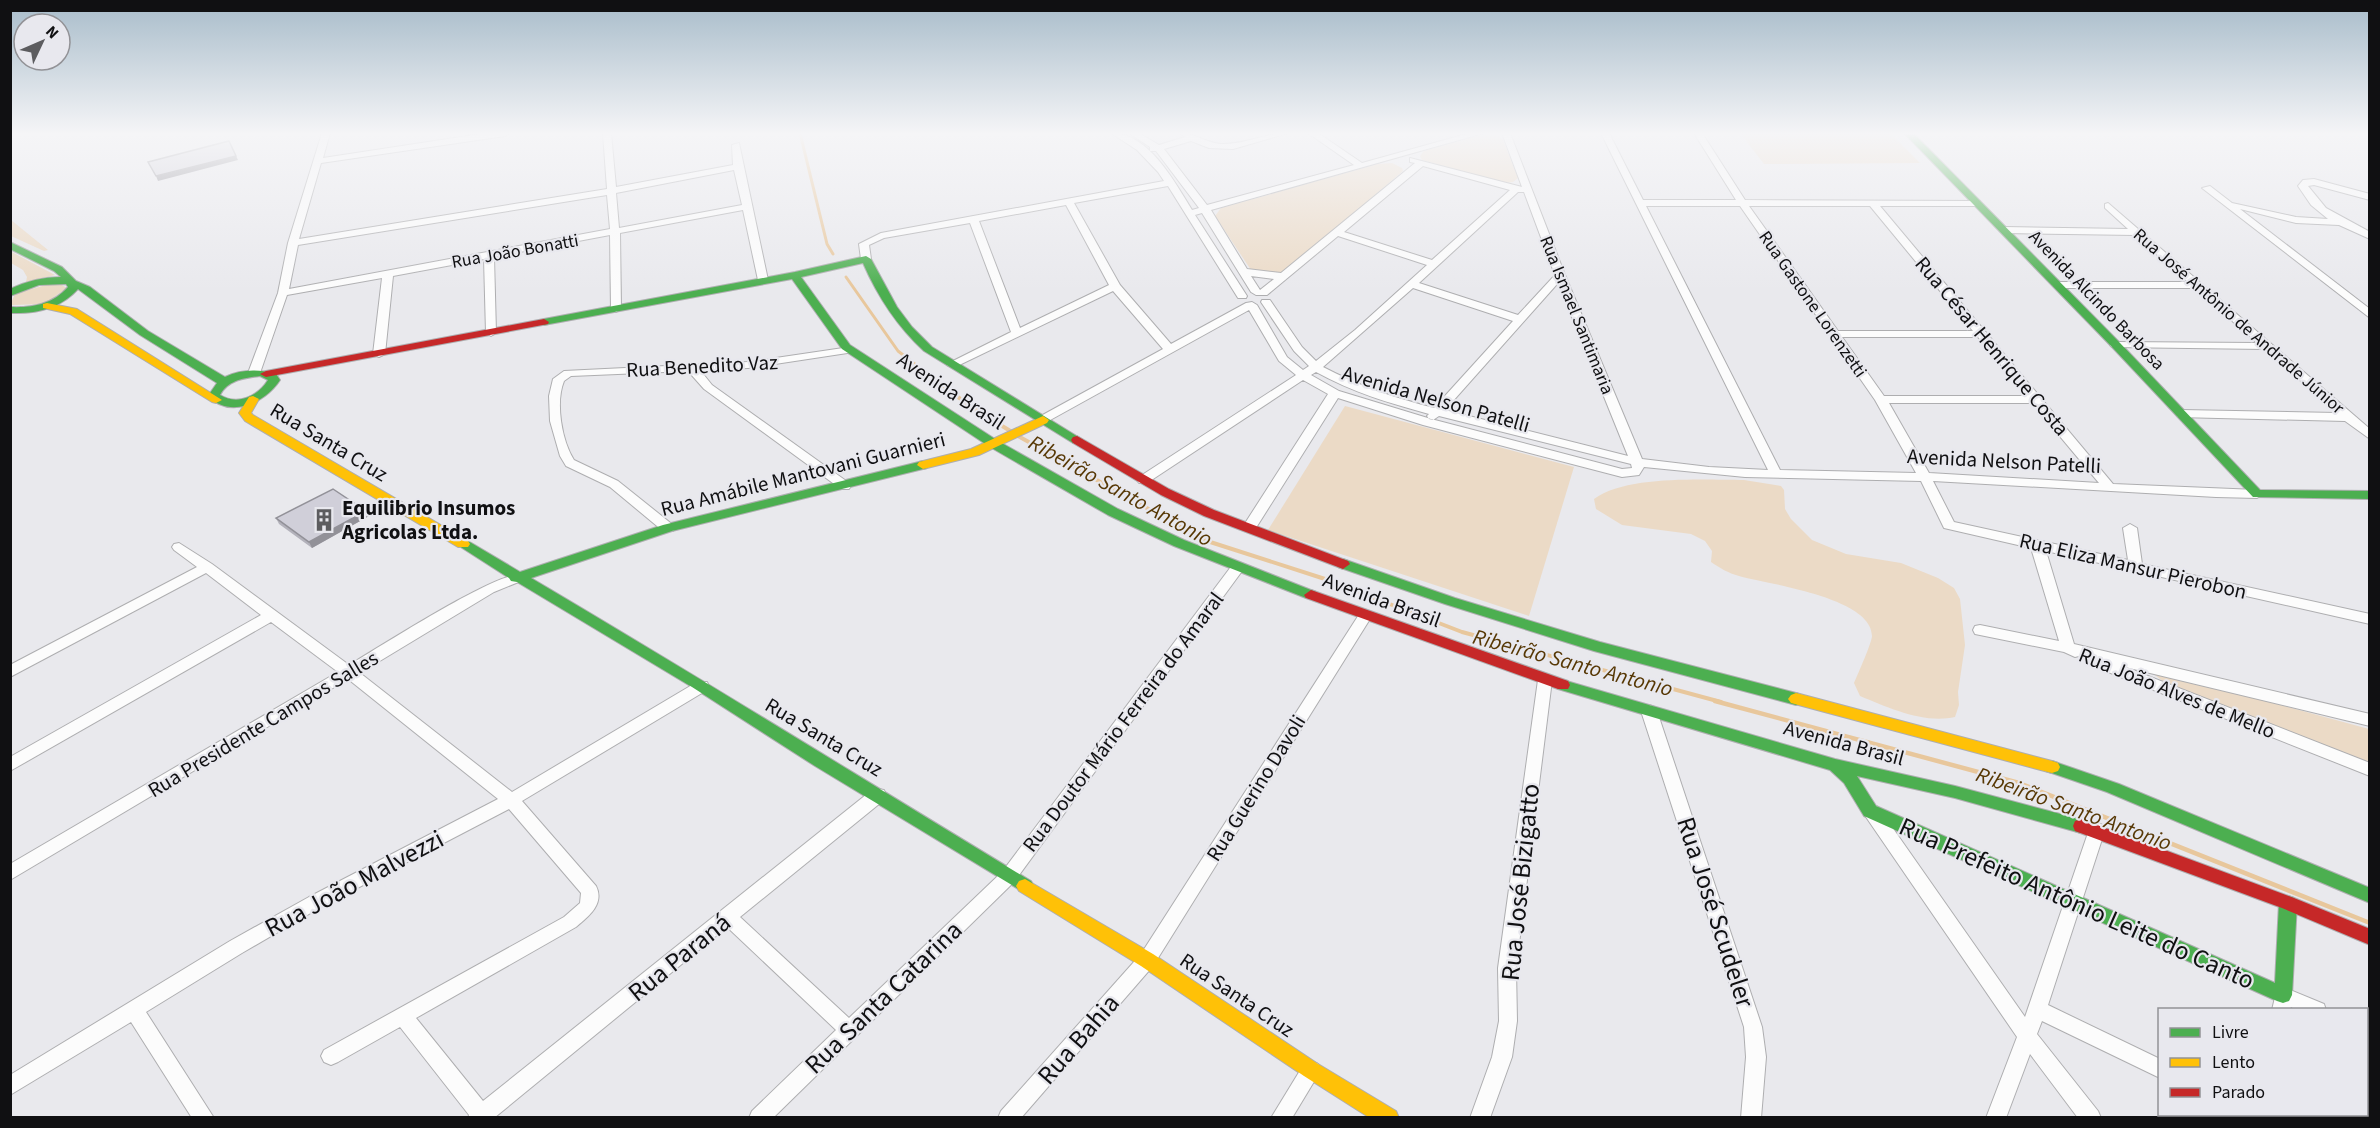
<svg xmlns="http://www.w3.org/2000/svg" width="2380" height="1128" font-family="'Source Sans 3',sans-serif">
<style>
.green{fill:#ebdac6}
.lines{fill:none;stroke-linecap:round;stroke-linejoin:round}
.stream-far2{stroke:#e8c79c;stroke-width:3}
.stream-far1{stroke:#e8c79c;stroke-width:4}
.stream{stroke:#e8c79c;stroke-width:4.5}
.street-casing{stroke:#aeaeb0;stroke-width:2}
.fast-casing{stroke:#aeaeb0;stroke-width:2}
.slow-casing{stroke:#aeaeb0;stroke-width:2}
.jam-casing{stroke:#aeaeb0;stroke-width:2}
.street{fill:#fcfcfc;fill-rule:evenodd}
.fast{fill:#4caf50;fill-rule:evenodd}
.slow{fill:#ffc107;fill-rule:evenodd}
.jam{fill:#c62828;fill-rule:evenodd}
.wall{fill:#b3b2bb}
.shaded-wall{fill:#929198}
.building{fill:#d0cfd9;stroke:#929198;stroke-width:1.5}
.labels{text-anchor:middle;stroke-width:4.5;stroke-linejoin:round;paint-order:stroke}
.far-street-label{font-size:18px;fill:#101012;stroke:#e8e8ee}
.street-label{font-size:21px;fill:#101012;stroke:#e8e8ee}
.poi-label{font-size:21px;font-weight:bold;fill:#101012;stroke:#e8e8ee;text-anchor:start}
.water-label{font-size:22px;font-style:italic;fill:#573805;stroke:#e8e8ee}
.near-street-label{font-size:26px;fill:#101012;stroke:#e8e8ee}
</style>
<rect width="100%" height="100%" fill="#e9e9ed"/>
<g class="green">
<polygon points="1740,133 1890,133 1920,163 1764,164"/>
<polygon points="1482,135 1496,135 1503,140 1518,178 1513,182 1504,183 1422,160 1420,156 1424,151"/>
<polygon points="1392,163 1402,168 1403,171 1287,270 1278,274 1251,270 1215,216 1221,208 1378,164"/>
<polygon points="10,220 11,220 48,250 44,251 11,236"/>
<polygon points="10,251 55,275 26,282 27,277 23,270 11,263"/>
<polygon points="56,282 67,288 44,304 12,305 11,303 15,294"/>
<polygon points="1345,406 1574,467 1529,616 1268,530"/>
<path d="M 1744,480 L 1781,486 L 1784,490 L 1785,509 L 1791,519 L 1812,540 L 1846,554 L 1901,563 L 1938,578 L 1954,588 L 1960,599 L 1965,645 L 1958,692 L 1959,705 L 1955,717 C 1924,724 1889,708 1860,696 L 1854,683 C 1858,674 1872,642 1872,636 C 1872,597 1767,584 1739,576 C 1728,573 1720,568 1711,562 L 1712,551 L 1705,541 L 1691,534 L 1622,525 L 1596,509 L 1594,499 C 1627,475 1703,480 1744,480 Z"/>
<polygon points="2147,669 2369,729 2369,764 2168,685"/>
</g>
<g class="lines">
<g class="stream-far2">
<polyline points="800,133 827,244 833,254"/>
<polyline points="846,277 898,351 934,379"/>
</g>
<g class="stream-far1">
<polyline points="932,377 971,407 1012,432"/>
<polyline points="1018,436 1204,540 1325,579 1462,632 1721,702"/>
</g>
<polyline class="stream" points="1715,701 2019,783 2370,923"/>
<g class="street-casing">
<g id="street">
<path d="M 322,133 L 330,133 L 323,158 L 487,133 L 509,133 L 505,136 L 321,163 L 299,239 L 607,189 L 603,133 L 611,133 L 616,187 L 733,165 L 732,145 L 739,143 L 768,280 L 763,283 L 758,280 L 743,210 L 620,233 L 621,309 L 616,312 L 611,309 L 610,235 L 494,257 L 496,333 L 491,336 L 486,333 L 484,259 L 393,276 L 385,354 L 379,357 L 373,354 L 382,278 L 287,295 L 260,373 L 258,375 L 250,375 L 248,373 L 278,293 L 288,243 ZM 734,170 L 742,205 L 619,228 L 616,193 ZM 607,195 L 610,229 L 289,289 L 298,245 Z"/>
<path d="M 1111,133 C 1149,133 1174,181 1192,210 L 1199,208 L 1156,151 L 1150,151 L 1150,147 L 1129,133 L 1139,133 L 1159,145 L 1185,137 L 1180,133 C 1195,133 1206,143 1221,144 C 1244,145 1265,133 1288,133 L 1233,149 L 1209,148 L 1191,141 L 1164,149 L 1207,205 L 1354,165 L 1308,133 L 1318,133 L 1362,163 L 1470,133 L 1484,133 L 1211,210 L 1247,269 L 1281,273 L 1415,163 L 1410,162 L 1410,158 L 1522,187 L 1502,133 L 1510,133 L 1565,275 L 1642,459 L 1709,467 L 1768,470 L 1601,133 L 1609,133 L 1643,200 L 1736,200 L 1694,133 L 1702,133 L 1745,200 L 1980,201 L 1980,205 L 1977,206 L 1880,206 L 2113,484 L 2257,490 L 2263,494 L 2257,498 L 2216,497 L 1933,481 L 1954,522 L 2128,560 L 2123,528 L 2130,524 L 2137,528 L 2142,564 L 2370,614 L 2370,624 L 2046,551 L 2074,644 L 2370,714 L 2370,726 L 2125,667 L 2370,763 L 2370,776 L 2093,666 L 2091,662 L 2092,659 L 2079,656 L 2075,657 L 2064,652 L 1975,634 L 1973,630 L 1975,626 L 1980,625 L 2059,641 L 2031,548 L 1944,528 L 1921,481 L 1745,477 L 1644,467 L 1639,475 L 1622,477 L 1423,425 L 1338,398 L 1254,531 L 1244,531 L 1242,528 L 1328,394 L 1303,380 L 1147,483 L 1139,483 L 1137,480 L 1139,477 L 1296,375 L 1279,361 L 1249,310 L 1043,424 L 1037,420 L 1039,417 L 1163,349 L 1113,291 L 953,368 L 947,365 L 949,363 L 1011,332 L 970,223 L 884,238 L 869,245 L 871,259 L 866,262 L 861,259 L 859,244 L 881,233 L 1164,181 L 1158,172 L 1137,150 ZM 1423,166 L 1510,190 L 1432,260 L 1344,232 ZM 1168,186 L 1238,298 L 1246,298 L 1247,296 L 1195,215 L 1202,213 L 1251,292 L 1256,295 L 1267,295 L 1338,236 L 1427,265 L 1355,330 L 1316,361 L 1302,347 L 1270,300 L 1262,300 L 1261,302 L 1294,351 L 1309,366 L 1303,370 L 1287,357 L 1257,305 L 1252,302 L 1246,303 L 1171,344 L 1120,285 L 1074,203 ZM 1518,192 L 1524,192 L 1555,275 L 1518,315 L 1419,283 ZM 1066,205 L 1109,285 L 1020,328 L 979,221 ZM 1646,206 L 1740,206 L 1875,400 L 1916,473 L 1780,470 ZM 1749,206 L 1870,206 L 1973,331 L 1838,331 ZM 1251,276 L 1274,279 L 1260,290 ZM 1558,283 L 1628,456 L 1445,410 ZM 1413,288 L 1513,321 L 1434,408 C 1395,398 1359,386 1323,367 ZM 1842,337 L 1978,337 L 2027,396 L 1884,396 ZM 1316,372 C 1352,392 1389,403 1429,414 L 1427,416 L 1429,419 L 1433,420 L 1439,416 L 1631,464 L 1632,468 L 1622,469 L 1431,419 L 1339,391 L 1311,375 ZM 1889,403 L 2032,403 L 2099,483 L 1929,473 Z"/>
<polygon points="2314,179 2370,194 2370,200 2314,185 2308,186 2326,208 2370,232 2370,239 2339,225 2296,223 2240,209 2370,309 2370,318 2202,188 2210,186 2232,203 2296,217 2328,219 2311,205 2298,186 2303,180"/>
<polygon points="2108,203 2370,429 2370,439 2345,421 2178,417 2176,414 2178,411 2182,410 2337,413 2265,349 2112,347 2110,345 2116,342 2257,343 2195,288 2057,288 2052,285 2057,282 2188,282 2135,235 2004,233 1999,230 2004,227 2128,229 2105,208 2105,204"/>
<path d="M 850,347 L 856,350 L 854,352 L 748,368 L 700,370 L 712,385 L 849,483 L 851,486 L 849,489 L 841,489 L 704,389 L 688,371 L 571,376 L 564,381 C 555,403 562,441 574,460 L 618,481 L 673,525 L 675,528 L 673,531 L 663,531 L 610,487 L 566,466 L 560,456 L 550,421 L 549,396 L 553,379 L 564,371 L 748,362 Z"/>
<path d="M 179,543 L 212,564 L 349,665 C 375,650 500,569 521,575 L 523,578 L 521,581 L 494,592 L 360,673 L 512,792 L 697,682 L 707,682 L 709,686 L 707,690 L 522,801 L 596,886 C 605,904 588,917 576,927 L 416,1018 L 483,1101 L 872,790 L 878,789 L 884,790 L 886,795 L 884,800 L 740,917 L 849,1018 L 1002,872 L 1233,564 L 1243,564 L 1245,567 L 1014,882 L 773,1118 L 749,1118 L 752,1111 L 836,1030 L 727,927 L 494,1118 L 468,1118 L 469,1115 L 400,1027 L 338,1062 L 331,1065 L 324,1062 L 321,1056 L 324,1050 L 564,917 L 580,903 L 581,893 L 509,809 L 321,907 L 242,953 L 146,1012 L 214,1118 L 192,1118 L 131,1022 L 10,1095 L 10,1075 L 230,941 L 309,897 L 498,799 L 348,679 L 10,880 L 10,864 L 338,672 L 271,622 L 10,771 L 10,757 L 261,615 L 206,573 L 10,677 L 10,665 L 197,567 L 174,550 L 172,547 L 174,544 Z"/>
<polygon points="1365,611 1372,616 1370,619 1153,966 1021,1118 998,1118 1001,1111 1141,954 1360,613"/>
<polygon points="1545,675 1550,676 1552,680 1516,968 1517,1021 1512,1057 1490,1118 1470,1118 1492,1057 1499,1021 1498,968 1538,680 1540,676"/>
<polygon points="1649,705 1654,707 1657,711 1762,1027 1766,1057 1761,1118 1741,1118 1746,1057 1744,1027 1641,711 1644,707"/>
<polygon points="1872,805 1878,807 2025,1017 2089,830 2091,825 2097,823 2103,825 2105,830 2048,1005 2160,1059 2160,1078 2042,1021 2037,1034 2098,1111 2101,1118 2078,1118 2030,1054 2006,1118 1986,1118 2017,1037 1866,817 1864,812 1866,807"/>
<polygon points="2283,987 2324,1004 2326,1010 2296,1010 2291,1007 2290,1010 2272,1010 2277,989"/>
<polygon points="2366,1022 2370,1023 2370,1041 2366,1040"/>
<polygon points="1311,1061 1318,1064 1321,1070 1292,1118 1271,1118 1304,1064"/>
<polygon points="2242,1114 2279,1114 2279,1118 2244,1118"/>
</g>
</g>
<g class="fast-casing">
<g id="fast">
<polygon points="1904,133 1913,133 2120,343 2260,490 2370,491 2370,499 2253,497 2112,347"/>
<path d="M 10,242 L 62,267 L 76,281 L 90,287 L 148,331 L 225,377 C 242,369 258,369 276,374 L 280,380 C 265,403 230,419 208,396 L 217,383 L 140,335 L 78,289 C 60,309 36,314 10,313 L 10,307 C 33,308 53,304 68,287 L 66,284 L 39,285 L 10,296 L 10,289 C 27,281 43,277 61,277 L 54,271 L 10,249 ZM 260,376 L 268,380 C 258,396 238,406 220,395 C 228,380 244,378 260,376 Z"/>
<path d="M 866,256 L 871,259 L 897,307 L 912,327 L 932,347 L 1083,440 L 1081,443 L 1073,443 L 924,351 C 897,326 878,297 863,263 L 801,277 L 850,345 L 998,441 L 1118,509 L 1184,540 L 1316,592 L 1318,595 L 1316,598 L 1306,598 L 1174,546 L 1108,515 L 990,447 L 842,349 L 792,279 L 544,325 L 539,322 L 544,319 L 795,272 Z"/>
<path d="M 923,461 L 929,465 L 927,468 L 672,531 L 531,578 C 699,677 864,780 1031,881 L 1034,886 L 1031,891 L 1025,893 L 815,766 L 692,687 L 517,582 L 511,581 L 509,578 L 456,544 L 463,540 L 468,541 L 520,572 L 663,525 Z"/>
<polygon points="1343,559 1455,598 1600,642 1796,693 1801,695 1804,699 1801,703 1796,705 1594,651 1445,604 1338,567 1336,564"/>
<polygon points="1563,680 1835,759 1955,786 2087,821 2089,826 2087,831 2081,833 1955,798 1857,776 1876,806 2275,983 2279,903 2282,898 2288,896 2294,898 2297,903 2292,995 2289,1001 2283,1003 2277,1001 1864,816 1844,783 1830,770 1558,689 1556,685 1558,681"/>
<polygon points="2052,761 2119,784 2370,888 2370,903 2107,792 2046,771 2044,767 2046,763"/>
</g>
</g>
<g class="slow-casing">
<g id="slow">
<polygon points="47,303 77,309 222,400 216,403 212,402 70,314 43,308 43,304"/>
<polygon points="253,396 259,399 251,413 253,415 468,541 470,544 468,547 458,547 245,421 239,413 249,397"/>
<polygon points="1043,416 1049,420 1047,423 979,455 923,469 917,465 919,462 971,449"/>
<polygon points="1796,693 2052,761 2058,763 2060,767 2058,771 2052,773 1791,703 1788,699 1791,695"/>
<polygon points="1025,879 1153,954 1318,1064 1396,1111 1399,1118 1370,1118 1304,1076 1141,966 1019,891 1016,886 1019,881"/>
</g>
</g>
<g class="jam-casing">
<g id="jam">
<polygon points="544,319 549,322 548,324 266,377 260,374 266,371"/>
<polygon points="1077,436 1169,489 1214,510 1348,561 1350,564 1343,569 1338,567 1204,516 1161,495 1073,443 1071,440 1073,437"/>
<polygon points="1311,590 1568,681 1570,685 1568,689 1558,689 1306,598 1304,595"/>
<polygon points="2081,819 2294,898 2370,929 2370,945 2282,908 2075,831 2073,826 2075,821"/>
</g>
</g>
<use href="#street" class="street"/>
<use href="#fast" class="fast"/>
<use href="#slow" class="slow"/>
<use href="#jam" class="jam"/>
</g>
<polygon class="wall" points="366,511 369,516 312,548 279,524 276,518"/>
<g class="shaded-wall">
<polygon points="236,156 238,160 158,181 156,176"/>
<polygon points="366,511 369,516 312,548 309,542"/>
</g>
<g class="building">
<polygon points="229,141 236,156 156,176 148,162"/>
<polygon points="333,489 366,511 309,542 276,518"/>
</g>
<linearGradient id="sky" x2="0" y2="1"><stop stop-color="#a8bcca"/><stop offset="0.46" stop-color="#f5f5f7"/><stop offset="1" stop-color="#f5f5f7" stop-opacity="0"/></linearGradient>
<rect width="2380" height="291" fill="url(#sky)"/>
<defs>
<g id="building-bare" transform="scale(1.8)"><path d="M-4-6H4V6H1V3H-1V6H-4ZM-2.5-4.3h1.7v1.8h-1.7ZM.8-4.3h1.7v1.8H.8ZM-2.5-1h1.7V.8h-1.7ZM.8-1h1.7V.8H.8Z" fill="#5c5c5f" stroke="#e8e8ee" stroke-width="2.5" paint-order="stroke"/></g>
</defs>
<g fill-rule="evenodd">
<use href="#building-bare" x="324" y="520"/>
</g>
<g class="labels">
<g class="far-street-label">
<text transform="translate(515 251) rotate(-10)" y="6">Rua João Bonatti</text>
<text transform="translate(2097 300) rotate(46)" y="6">Avenida Alcindo Barbosa</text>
<text transform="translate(1813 304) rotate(55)" y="6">Rua Gastone Lorenzetti</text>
<text transform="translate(1577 315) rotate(68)" y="6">Rua Ismael Santimaria</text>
<text transform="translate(2239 321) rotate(41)" y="6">Rua José Antônio de Andrade Júnior</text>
</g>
<g class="street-label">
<text transform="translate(1992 346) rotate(50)" y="7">Rua César Henrique Costa</text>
<text transform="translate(702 366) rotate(-3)" y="7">Rua Benedito Vaz</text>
<text transform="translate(951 391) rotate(33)" y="7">Avenida Brasil</text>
<text transform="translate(1436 399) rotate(16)" y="7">Avenida Nelson Patelli</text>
<text transform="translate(329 442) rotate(31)" y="7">Rua Santa Cruz</text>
<text transform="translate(2004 461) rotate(3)" y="7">Avenida Nelson Patelli</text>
<text transform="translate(803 474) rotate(-14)" y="7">Rua Amábile Mantovani Guarnieri</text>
<text transform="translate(2133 566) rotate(13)" y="7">Rua Eliza Mansur Pierobon</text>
<text transform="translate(1382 600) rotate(20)" y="7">Avenida Brasil</text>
<text transform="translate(2177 693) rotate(22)" y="7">Rua João Alves de Mello</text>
<text transform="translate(1123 722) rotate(-53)" y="7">Rua Doutor Mário Ferreira do Amaral</text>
<text transform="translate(263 724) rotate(-31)" y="7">Rua Presidente Campos Salles</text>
<text transform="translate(824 737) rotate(31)" y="7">Rua Santa Cruz</text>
<text transform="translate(1844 743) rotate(15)" y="7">Avenida Brasil</text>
<text transform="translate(1256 788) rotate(-58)" y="7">Rua Guerino Davoli</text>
<text transform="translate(1237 995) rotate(34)" y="7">Rua Santa Cruz</text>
</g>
<g class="poi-label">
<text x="342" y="515">Equilibrio Insumos<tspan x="342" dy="24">Agricolas Ltda.</tspan></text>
</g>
<g class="water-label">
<text transform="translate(1121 490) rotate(29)" y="8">Ribeirão Santo Antonio</text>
<text transform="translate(1573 662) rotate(15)" y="8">Ribeirão Santo Antonio</text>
<text transform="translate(2074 808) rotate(20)" y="8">Ribeirão Santo Antonio</text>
</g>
<g class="near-street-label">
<text transform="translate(1520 882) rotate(-84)" y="9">Rua José Bizigatto</text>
<text transform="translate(354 883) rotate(-28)" y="9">Rua João Malvezzi</text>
<text transform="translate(2077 903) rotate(24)" y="9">Rua Prefeito Antônio Leite do Canto</text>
<text transform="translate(1716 912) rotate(72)" y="9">Rua José Scudeler</text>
<text transform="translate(679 957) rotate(-39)" y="9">Rua Paraná</text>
<text transform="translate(883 997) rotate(-44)" y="9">Rua Santa Catarina</text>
<text transform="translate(1078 1039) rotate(-49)" y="9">Rua Bahia</text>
</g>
</g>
<rect width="2380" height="1128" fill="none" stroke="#101012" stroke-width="24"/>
<rect x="2158" y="1008" width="210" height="108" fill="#e8e8ee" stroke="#929296" stroke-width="1.5"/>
<rect x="2170" y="1028" width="30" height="9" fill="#4caf50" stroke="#929296" stroke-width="1.5"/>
<text x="2212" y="1038" font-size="18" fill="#101012">Livre</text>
<rect x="2170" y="1058" width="30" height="9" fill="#ffc107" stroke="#929296" stroke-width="1.5"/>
<text x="2212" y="1068" font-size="18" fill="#101012">Lento</text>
<rect x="2170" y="1088" width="30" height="9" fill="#c62828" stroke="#929296" stroke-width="1.5"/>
<text x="2212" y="1098" font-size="18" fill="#101012">Parado</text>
<g transform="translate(42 42) rotate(46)"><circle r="28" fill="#e8e8ee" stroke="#929296" stroke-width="1.5"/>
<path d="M0-4.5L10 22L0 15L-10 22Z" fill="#5c5c5f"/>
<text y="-9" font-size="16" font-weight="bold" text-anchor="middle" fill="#101012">N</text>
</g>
</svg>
